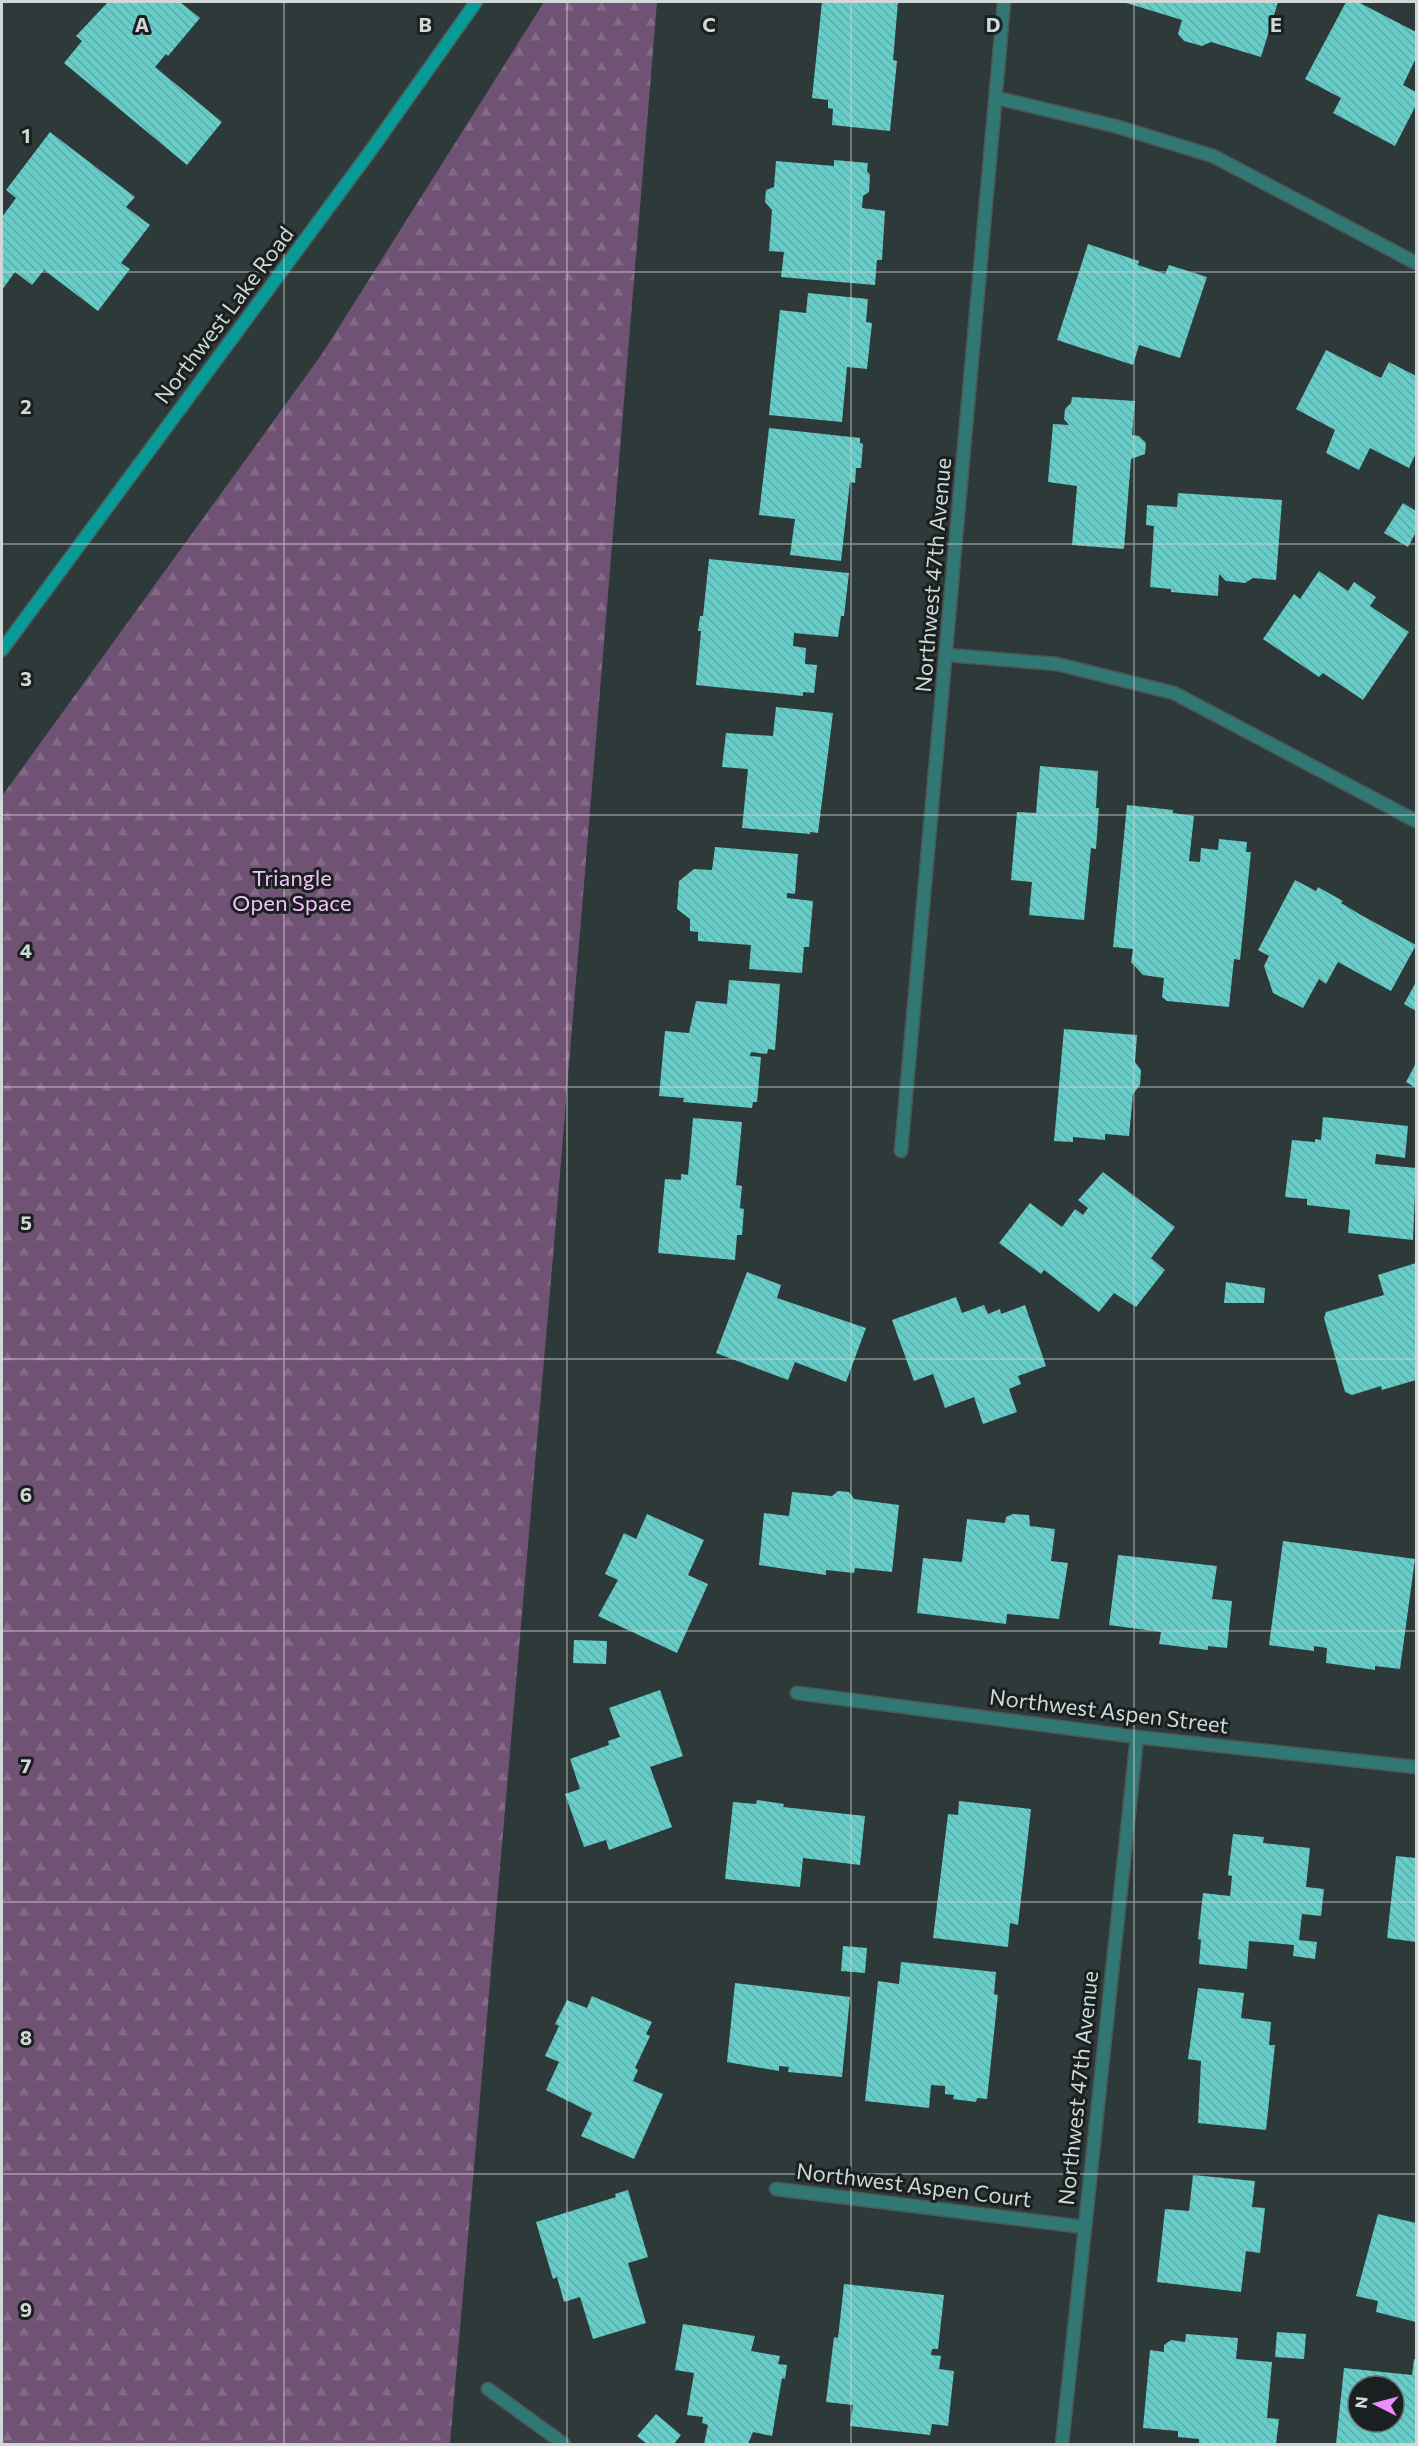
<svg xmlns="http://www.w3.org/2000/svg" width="1418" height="2446" font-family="Commissioner,sans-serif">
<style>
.forest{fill:url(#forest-firs)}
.building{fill:url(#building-back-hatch);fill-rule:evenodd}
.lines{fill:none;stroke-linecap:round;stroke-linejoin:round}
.minor-casing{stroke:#4b5756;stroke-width:15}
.secondary-casing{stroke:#4b5756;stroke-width:15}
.minor{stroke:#317774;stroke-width:12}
.secondary{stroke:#079a96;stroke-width:12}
.grid{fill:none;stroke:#d1d9d8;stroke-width:1.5;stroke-opacity:0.55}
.labels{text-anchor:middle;stroke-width:6;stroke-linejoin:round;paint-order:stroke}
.street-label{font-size:22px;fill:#d1d9d8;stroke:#1a201f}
.park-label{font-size:22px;fill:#f7c1fe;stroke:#1a201f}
.grid-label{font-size:20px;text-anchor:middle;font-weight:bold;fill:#d1d9d8;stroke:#1a201f;stroke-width:6;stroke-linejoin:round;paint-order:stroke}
</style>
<defs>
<pattern id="forest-firs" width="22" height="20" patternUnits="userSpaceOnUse" patternTransform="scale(1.5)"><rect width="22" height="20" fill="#705274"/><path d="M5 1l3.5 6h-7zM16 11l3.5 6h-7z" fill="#836a87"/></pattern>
<pattern id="building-back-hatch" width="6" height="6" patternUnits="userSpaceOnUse" patternTransform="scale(1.5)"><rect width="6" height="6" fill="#67cdc8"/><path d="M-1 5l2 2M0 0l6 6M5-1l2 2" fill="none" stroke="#5daaa6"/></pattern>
</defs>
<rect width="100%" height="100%" fill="#2d3a39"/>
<polygon class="forest" points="544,2 657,2 556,1222 450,2444 2,2444 2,796 322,354"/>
<g class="building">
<polygon points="108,2 180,2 200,18 168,56 166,54 155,67 222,122 187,165 64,63 82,41 76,36"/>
<polygon points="822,2 898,2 893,60 897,61 890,131 832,125 833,109 828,108 828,100 812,98"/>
<polygon points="1123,2 1278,2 1261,57 1211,42 1202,46 1184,41 1178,34 1182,20"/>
<polygon points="1346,2 1358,2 1416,32 1416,58 1403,85 1416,92 1416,105 1395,146 1333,113 1341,98 1305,79"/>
<polygon points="50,132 135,197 126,207 150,225 121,263 130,269 98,311 44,270 32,285 15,272 2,290 2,217 16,198 6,190"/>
<polygon points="834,160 868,163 867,171 870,175 869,192 863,196 862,208 885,211 882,260 877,260 875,285 781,277 784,252 769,251 772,210 765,202 766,190 774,187 776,161 834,166"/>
<polygon points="1088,244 1139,261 1138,265 1165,274 1169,265 1207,277 1180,358 1139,345 1133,365 1057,340"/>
<polygon points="808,293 868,299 866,322 872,323 867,369 847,367 842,422 769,415 780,310 806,313"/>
<polygon points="1326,350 1381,378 1389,362 1416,376 1416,453 1409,468 1370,448 1359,470 1326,453 1335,430 1296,409"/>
<polygon points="1072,397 1135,401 1132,435 1139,436 1146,443 1145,454 1131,459 1124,549 1072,545 1077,486 1048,482 1053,424 1069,425 1064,419 1065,409 1071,403"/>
<polygon points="769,428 860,438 860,443 863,444 861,468 856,468 855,483 850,482 841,561 790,555 795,519 759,515"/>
<polygon points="1178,493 1282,500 1276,580 1253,578 1245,583 1226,581 1219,574 1218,596 1171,592 1171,589 1150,587 1154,526 1146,525 1147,505 1177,507"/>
<polygon points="1403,503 1416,511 1416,532 1408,547 1384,533"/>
<polygon points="709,559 849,573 844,616 841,616 838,637 794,633 793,646 806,648 805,664 817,665 814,693 803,692 803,696 696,685 701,631 698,631 700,616 703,616"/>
<polygon points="1319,571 1348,591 1354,582 1376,597 1370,606 1409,632 1363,700 1323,673 1319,677 1263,639 1294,594 1300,599"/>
<polygon points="776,707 833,713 818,833 810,832 810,834 742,828 748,769 722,767 726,733 773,736"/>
<polygon points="1040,766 1098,771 1096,808 1099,808 1096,849 1091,848 1084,920 1029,915 1032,882 1011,880 1017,812 1036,813"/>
<polygon points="1127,805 1173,810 1173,813 1194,816 1189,861 1200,862 1201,848 1218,850 1219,839 1247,842 1246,852 1251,852 1240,960 1234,959 1229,1007 1167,1001 1162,997 1164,978 1143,975 1131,962 1133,949 1113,947"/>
<polygon points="715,847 798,854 795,894 787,893 787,898 813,901 809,947 804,947 802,973 749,969 751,945 698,941 698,932 690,931 690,919 677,909 679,881 694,869 712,870"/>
<polygon points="1295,880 1316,891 1318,887 1343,901 1341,903 1361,915 1416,945 1391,991 1338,962 1326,984 1319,979 1303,1008 1273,993 1264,966 1269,956 1258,950"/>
<polygon points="729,980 780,984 775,1050 768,1049 767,1054 751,1052 750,1056 761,1057 757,1102 753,1102 752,1108 683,1102 684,1098 659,1096 665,1031 689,1033 696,1001 727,1004"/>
<polygon points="1416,982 1416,1011 1404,1004"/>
<polygon points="1064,1029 1137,1035 1135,1062 1141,1070 1140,1085 1133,1094 1129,1136 1105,1134 1105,1140 1073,1137 1073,1142 1054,1141"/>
<polygon points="1416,1063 1416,1088 1406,1082"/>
<polygon points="1323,1117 1408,1126 1405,1158 1376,1154 1375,1164 1416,1168 1413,1240 1348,1233 1350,1210 1307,1205 1307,1199 1285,1197 1292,1140 1315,1142 1315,1139 1321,1140"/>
<polygon points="693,1118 742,1122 736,1185 742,1186 740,1208 744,1209 742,1235 737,1235 735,1260 658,1253 665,1179 681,1180 681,1174 688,1175"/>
<polygon points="1103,1172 1175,1227 1151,1258 1165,1270 1136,1307 1114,1293 1099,1312 1044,1270 1041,1274 999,1243 1030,1203 1062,1227 1075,1209 1083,1215 1088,1208 1078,1200"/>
<polygon points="1416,1263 1416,1380 1382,1390 1381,1386 1352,1395 1345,1392 1324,1318 1326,1312 1384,1295 1378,1275"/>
<polygon points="747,1272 781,1285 777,1298 866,1328 846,1382 795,1362 788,1380 716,1353"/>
<polygon points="1226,1282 1265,1288 1264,1303 1224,1303"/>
<polygon points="956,1297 962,1313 984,1305 988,1314 1000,1309 1001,1314 1025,1305 1046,1366 1018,1376 1021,1384 1009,1389 1017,1412 983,1424 974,1397 945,1408 933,1374 914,1381 892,1320"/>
<polygon points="838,1491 849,1492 854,1499 899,1505 892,1572 855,1568 854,1573 826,1570 826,1575 759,1565 764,1513 789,1516 792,1492 832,1496"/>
<polygon points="647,1514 704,1540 688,1575 708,1584 677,1653 598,1616 618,1580 605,1574 624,1533 636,1539"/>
<polygon points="1013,1514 1029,1515 1030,1526 1055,1529 1051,1561 1068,1563 1059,1619 1007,1614 1006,1624 917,1613 923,1558 962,1562 967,1519 1005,1523 1006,1517"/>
<polygon points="1283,1541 1415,1559 1400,1669 1375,1666 1375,1670 1326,1663 1327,1648 1314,1646 1314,1651 1269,1645"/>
<polygon points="1118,1555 1217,1566 1212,1599 1232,1601 1227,1648 1208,1646 1208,1650 1159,1644 1161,1632 1109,1625"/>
<polygon points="574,1640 607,1641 606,1664 573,1663"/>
<polygon points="660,1690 683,1756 650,1767 672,1827 609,1850 606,1840 584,1847 565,1794 580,1789 570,1759 609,1745 608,1741 620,1737 609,1708"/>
<polygon points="757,1800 784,1804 783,1807 865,1816 860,1865 803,1858 800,1887 725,1879 733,1802 756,1804"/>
<polygon points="959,1801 1031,1809 1018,1925 1010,1923 1008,1947 933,1938 948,1814 958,1815"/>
<polygon points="1233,1834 1264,1837 1263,1843 1310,1848 1306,1887 1324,1889 1321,1916 1302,1914 1299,1940 1317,1942 1315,1959 1293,1956 1294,1945 1249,1941 1247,1969 1199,1964 1201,1940 1198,1939 1203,1893 1230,1896 1232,1876 1228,1875"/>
<polygon points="1396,1856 1416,1858 1416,1942 1387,1938"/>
<polygon points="843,1946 867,1948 865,1973 841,1971"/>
<polygon points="901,1962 996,1972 994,1994 998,1995 987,2099 977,2098 976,2102 953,2099 954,2095 945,2094 945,2086 931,2085 929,2108 865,2101 878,1981 899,1984"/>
<polygon points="735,1983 850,1997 842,2077 788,2072 789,2067 779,2066 779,2071 727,2062"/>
<polygon points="1198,1988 1244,1993 1241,2018 1271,2022 1269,2045 1275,2045 1266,2130 1198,2123 1201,2061 1188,2059"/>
<polygon points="592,1996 652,2022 646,2034 650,2036 635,2068 638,2070 633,2081 663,2094 634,2159 581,2136 592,2113 546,2090 559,2062 545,2056 559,2026 555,2024 567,2000 587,2008"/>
<polygon points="1193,2175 1255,2181 1252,2207 1265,2208 1260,2253 1246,2251 1241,2292 1157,2282 1165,2209 1189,2211"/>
<polygon points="628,2190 648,2257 628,2263 646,2323 593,2339 580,2297 564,2302 557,2277 553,2279 536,2222 616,2197 615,2194"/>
<polygon points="1378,2214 1416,2223 1416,2322 1376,2312 1378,2301 1356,2296"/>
<polygon points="844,2284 944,2295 938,2349 932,2349 931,2355 941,2356 939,2369 954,2371 948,2426 932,2424 930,2435 850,2426 853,2405 826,2402 834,2337 838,2338"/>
<polygon points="683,2324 755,2336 751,2351 780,2356 778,2364 787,2365 785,2379 782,2378 772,2436 753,2432 748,2444 704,2444 708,2425 702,2423 703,2417 687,2415 694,2373 675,2370"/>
<polygon points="1277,2332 1306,2334 1304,2359 1275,2357"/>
<polygon points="1186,2334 1238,2338 1236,2359 1272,2362 1267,2418 1279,2419 1276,2444 1199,2444 1199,2439 1178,2437 1178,2431 1143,2428 1150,2350 1164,2352 1164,2345 1171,2340 1185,2342"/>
<path d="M 1414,2359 L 1416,2359 L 1416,2444 L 1336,2444 L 1344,2368 L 1412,2375 ZM 1358,2386 L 1394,2386 L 1394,2422 L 1358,2422 Z"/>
<polygon points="656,2414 681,2435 674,2444 647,2444 637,2436"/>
</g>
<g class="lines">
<g class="minor-casing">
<g id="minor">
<polyline points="997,98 1115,126 1213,156 1416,263"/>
<polyline points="947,655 1057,664 1174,693 1416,821"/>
<polyline points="901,1151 1004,2"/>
<polyline points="797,1693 1137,1737 1416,1767"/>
<polyline points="776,2189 1084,2227"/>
<polyline points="488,2389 564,2444"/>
<polyline points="1062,2444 1137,1737"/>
</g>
</g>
<g class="secondary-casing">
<polyline id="secondary" points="2,650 369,153 476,2"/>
</g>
<use href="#minor" class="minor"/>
<use href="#secondary" class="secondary"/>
</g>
<path class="grid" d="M 284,2 L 284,2444M 567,2 L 567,2444M 851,2 L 851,2444M 1134,2 L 1134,2444M 2,272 L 1416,272M 2,544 L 1416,544M 2,815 L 1416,815M 2,1087 L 1416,1087M 2,1359 L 1416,1359M 2,1631 L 1416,1631M 2,1902 L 1416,1902M 2,2174 L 1416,2174"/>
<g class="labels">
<g class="street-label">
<text transform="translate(224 315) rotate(-53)" y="8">Northwest Lake Road</text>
<text transform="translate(933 575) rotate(-85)" y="8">Northwest 47th Avenue</text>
<text transform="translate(1109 1711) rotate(7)" y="8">Northwest Aspen Street</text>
<text transform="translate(1078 2088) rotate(-84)" y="8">Northwest 47th Avenue</text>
<text transform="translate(914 2185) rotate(7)" y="8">Northwest Aspen Court</text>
</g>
<g class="park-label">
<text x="292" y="886">Triangle<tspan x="292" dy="25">Open Space</tspan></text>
</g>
</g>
<g class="grid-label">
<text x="142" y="32">A</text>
<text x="425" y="32">B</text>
<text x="709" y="32">C</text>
<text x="993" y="32">D</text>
<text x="1276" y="32">E</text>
<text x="26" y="143">1</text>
<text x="26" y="414">2</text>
<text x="26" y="686">3</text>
<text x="26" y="958">4</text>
<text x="26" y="1230">5</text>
<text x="26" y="1502">6</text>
<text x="26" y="1773">7</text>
<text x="26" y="2045">8</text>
<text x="26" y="2317">9</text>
</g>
<rect width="1418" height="2446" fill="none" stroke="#d1d9d8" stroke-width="6"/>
<g transform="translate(1376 2404) rotate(276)"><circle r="28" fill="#1a201f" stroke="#636a69" stroke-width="1.5"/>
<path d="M0-4.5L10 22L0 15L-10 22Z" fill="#ed8cfa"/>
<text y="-9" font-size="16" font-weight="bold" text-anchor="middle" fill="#d1d9d8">N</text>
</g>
</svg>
